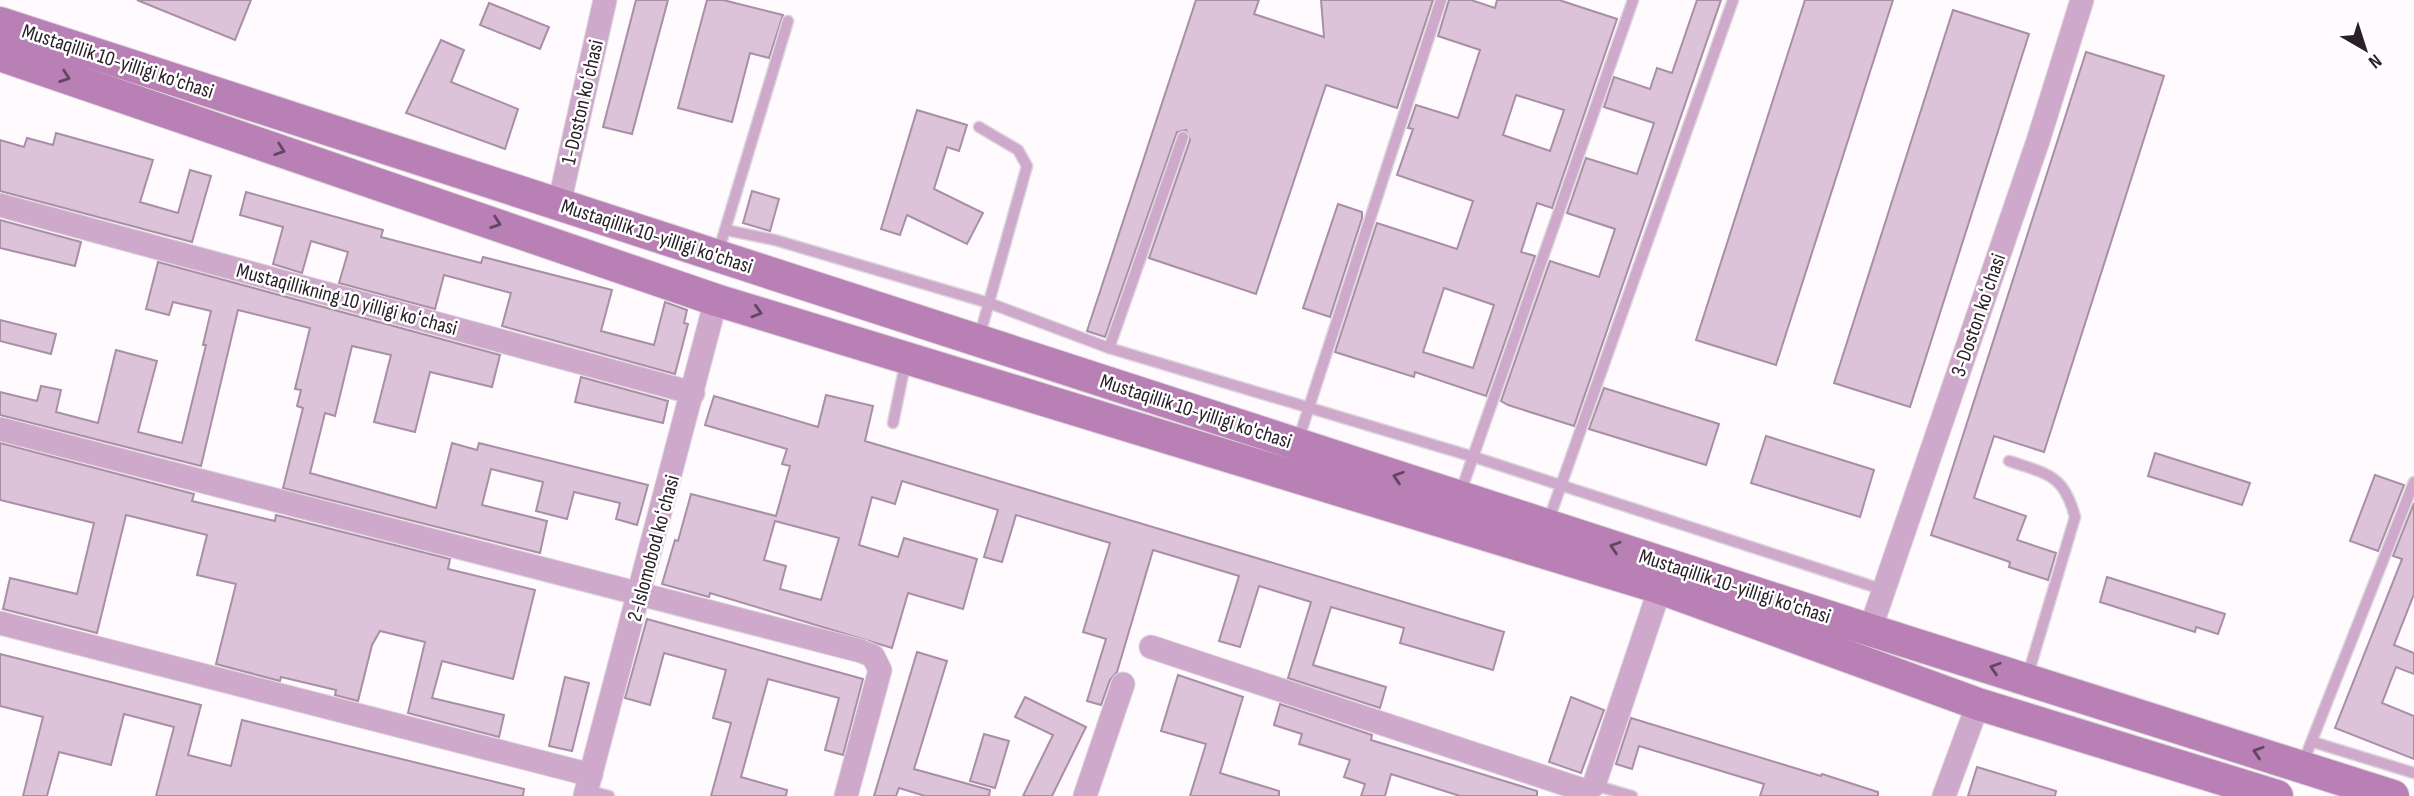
<svg xmlns="http://www.w3.org/2000/svg" width="2414" height="796" font-family="'Sofia Sans Condensed',sans-serif">
<style>
.building{fill:#ddc3da;stroke:#a88fa6;stroke-width:2;fill-rule:evenodd}
.lines{fill:none;stroke-linecap:round;stroke-linejoin:round}
.service-casing{stroke:#ddd7dc;stroke-width:13}
.minor-casing{stroke:#ddd7dc;stroke-width:25}
.secondary-casing{stroke:#ddd7dc;stroke-width:34}
.service{stroke:#cfa9cc;stroke-width:10}
.minor{stroke:#cfa9cc;stroke-width:23}
.secondary{stroke:#b880b4;stroke-width:32}
.oneway{stroke:#634661}
.labels{text-anchor:middle;stroke-width:5;stroke-linejoin:round;paint-order:stroke}
.street-label{font-size:21px;fill:#2a2029;stroke:#fff}
</style>
<rect width="100%" height="100%" fill="#fffafe"/>
<g class="building">
<polygon points="137,0 251,0 235,40"/>
<polygon points="636,0 668,0 632,134 603,127"/>
<polygon points="707,0 723,0 783,15 769,58 750,53 732,122 678,108"/>
<polygon points="1196,0 1259,0 1254,14 1324,37 1321,0 1433,0 1397,108 1326,85 1256,294 1149,258 1190,140 1186,130 1177,132 1105,337 1087,331"/>
<path d="M 1449,0 L 1471,0 L 1495,8 L 1497,0 L 1559,0 L 1617,19 L 1552,208 L 1537,203 L 1521,252 L 1535,256 L 1486,396 L 1415,372 L 1414,377 L 1335,352 L 1377,223 L 1457,249 L 1473,201 L 1397,175 L 1413,129 L 1408,128 L 1416,105 L 1458,118 L 1480,50 L 1438,36 ZM 1516,95 L 1564,110 L 1550,151 L 1503,135 ZM 1444,288 L 1494,305 L 1473,368 L 1423,352 Z"/>
<polygon points="1697,0 1721,0 1574,426 1508,405 1501,401 1550,261 1599,277 1615,229 1567,213 1586,158 1637,174 1654,123 1604,107 1614,77 1650,89 1657,68 1672,73"/>
<polygon points="1805,0 1893,0 1776,365 1696,340"/>
<polygon points="489,3 549,27 540,49 480,25"/>
<polygon points="1953,10 2029,34 1910,407 1834,383"/>
<polygon points="441,40 464,50 451,82 518,109 505,149 406,113"/>
<polygon points="2086,52 2164,76 2044,452 1994,436 1974,498 2026,516 2017,540 2056,553 2048,580 2009,567 2010,562 1931,535"/>
<polygon points="917,110 967,125 959,151 947,147 934,189 983,213 967,244 907,215 900,235 881,229"/>
<polygon points="56,133 153,160 140,202 178,213 190,170 211,176 192,242 0,191 0,140 24,147 27,138 53,145"/>
<polygon points="752,191 779,199 770,231 743,223"/>
<polygon points="246,192 383,230 381,237 481,263 483,257 612,290 601,331 654,345 665,302 687,310 684,323 688,324 675,374 502,326 511,293 444,275 435,309 339,283 348,252 311,241 302,273 273,264 283,227 240,215"/>
<polygon points="1338,204 1362,212 1362,218 1330,317 1303,308"/>
<polygon points="0,220 81,242 75,266 0,248"/>
<polygon points="158,262 500,355 492,387 430,372 415,432 374,422 391,355 352,346 335,416 325,413 310,473 436,508 452,443 477,450 479,443 648,485 637,525 616,519 620,503 574,492 567,519 536,511 543,482 491,469 482,505 547,521 540,553 283,488 303,408 297,406 301,390 295,389 310,328 238,310 201,466 0,415 0,392 37,401 41,386 61,390 56,412 98,423 116,350 157,361 138,432 182,443 206,345 203,345 211,311 173,302 169,315 146,309"/>
<polygon points="0,320 56,334 51,354 0,341"/>
<polygon points="581,377 668,401 663,423 575,402"/>
<polygon points="1604,388 1719,424 1706,465 1589,429"/>
<path d="M 826,395 L 873,406 L 865,441 L 1504,632 L 1493,670 L 1400,643 L 1404,628 L 1331,607 L 1313,665 L 1386,687 L 1380,708 L 1288,678 L 1311,602 L 1259,586 L 1240,647 L 1219,641 L 1239,576 L 1153,550 L 1117,672 L 1110,680 L 1101,705 L 1087,701 L 1106,639 L 1083,632 L 1110,543 L 1016,515 L 1002,562 L 984,557 L 998,510 L 902,481 L 895,504 L 872,497 L 859,545 L 898,557 L 904,538 L 977,559 L 963,609 L 908,593 L 892,648 L 710,593 L 709,597 L 662,584 L 675,540 L 678,541 L 691,494 L 776,516 L 790,466 L 782,464 L 787,449 L 705,425 L 714,396 L 818,427 ZM 775,521 L 839,538 L 821,600 L 780,589 L 786,566 L 764,560 Z"/>
<polygon points="1766,436 1874,470 1860,517 1751,483"/>
<polygon points="0,443 194,494 192,501 275,521 276,515 450,559 448,569 535,590 513,679 442,661 432,698 504,715 499,737 408,713 425,642 380,631 372,645 358,701 335,695 336,690 281,677 280,681 216,664 236,584 197,575 207,535 126,515 97,633 3,609 10,578 77,594 94,523 0,500"/>
<polygon points="2155,453 2250,483 2242,505 2148,476"/>
<polygon points="2375,475 2404,485 2378,551 2350,541"/>
<polygon points="2414,503 2414,594 2394,645 2414,653 2414,674 2396,667 2382,703 2414,716 2414,759 2335,728 2402,559 2393,556"/>
<polygon points="2107,577 2225,614 2218,634 2196,627 2195,632 2100,602"/>
<polygon points="647,619 863,679 843,755 825,750 839,698 768,679 741,777 787,790 786,796 711,796 731,723 713,718 726,670 664,653 650,705 625,698"/>
<polygon points="917,652 947,661 914,769 990,790 989,796 925,796 899,788 896,796 874,796"/>
<polygon points="0,654 201,705 188,755 231,766 242,720 524,789 523,796 156,796 174,727 124,714 111,765 59,752 47,796 23,796 43,717 0,706"/>
<polygon points="1178,675 1243,697 1220,773 1279,791 1279,796 1190,796 1206,744 1161,731"/>
<polygon points="565,677 589,683 572,751 549,746"/>
<polygon points="1025,697 1086,727 1052,796 1023,796 1053,735 1015,717"/>
<polygon points="1571,697 1604,710 1581,773 1549,762"/>
<polygon points="1280,704 1372,735 1371,740 1537,791 1537,796 1460,796 1391,774 1385,796 1361,796 1365,784 1344,777 1350,760 1299,744 1302,734 1274,725"/>
<polygon points="1631,718 1821,776 1822,774 1878,792 1878,796 1760,796 1764,784 1639,746 1632,769 1616,764"/>
<polygon points="984,734 1009,741 995,788 970,781"/>
<polygon points="1977,767 2056,791 2055,796 1968,796"/>
</g>
<g class="lines">
<g class="service-casing">
<g id="service">
<polyline points="726,230 775,240 989,303 1109,348 1474,457 1884,590"/>
<polyline points="718,253 788,21"/>
<polyline points="979,338 1027,166 1018,150 979,127"/>
<polyline points="1109,348 1183,137"/>
<polyline points="893,423 906,360"/>
<polyline points="1298,441 1441,0"/>
<path d="M 2009,461 C 2047,474 2064,474 2075,517 L 2027,678"/>
<polyline points="1460,494 1633,0"/>
<polyline points="1548,522 1733,0"/>
<polyline points="2313,742 2414,773"/>
<polyline points="2303,763 2414,482"/>
<polyline points="1594,785 1632,796"/>
<polyline points="587,790 609,796"/>
</g>
</g>
<g class="minor-casing">
<g id="minor">
<polyline points="559,204 605,0"/>
<polyline points="0,205 693,393"/>
<polyline points="0,429 861,651 873,656 880,670 846,796"/>
<polyline points="0,623 591,775"/>
<polyline points="1870,630 2038,141 2082,0"/>
<polyline points="1151,647 1586,791 1594,785 1660,588"/>
<polyline points="585,796 716,300"/>
<polyline points="1085,796 1123,684"/>
<polyline points="1944,796 1978,704"/>
</g>
</g>
<g class="secondary-casing">
<g id="secondary">
<polyline points="0,23 1870,630 2393,796"/>
<polyline points="0,55 716,300 1660,588 1978,704 2277,796"/>
</g>
</g>
<use href="#service" class="service"/>
<use href="#minor" class="minor"/>
<use href="#secondary" class="secondary"/>
</g>
<defs><path id="oneway-chevron" d="M-2-3.5L2.5 0L-2 3.5" fill="none" stroke-width="1.6" stroke-linecap="round" stroke-linejoin="round" transform="scale(1.75)"/></defs>
<g class="oneway">
<use href="#oneway-chevron" transform="translate(65 77) rotate(19)"/>
<use href="#oneway-chevron" transform="translate(280 150) rotate(19)"/>
<use href="#oneway-chevron" transform="translate(496 223) rotate(19)"/>
<use href="#oneway-chevron" transform="translate(757 312) rotate(17)"/>
<use href="#oneway-chevron" transform="translate(1398 477) rotate(-162)"/>
<use href="#oneway-chevron" transform="translate(1615 547) rotate(-162)"/>
<use href="#oneway-chevron" transform="translate(1995 668) rotate(-162)"/>
<use href="#oneway-chevron" transform="translate(2258 752) rotate(-162)"/>
</g>
<g class="labels">
<g class="street-label">
<text transform="translate(118 61) rotate(18)" y="7">Mustaqillik 10-yilligi ko'chasi</text>
<text transform="translate(582 102) rotate(-77)" y="7">1-Doston koʻchasi</text>
<text transform="translate(657 236) rotate(18)" y="7">Mustaqillik 10-yilligi ko'chasi</text>
<text transform="translate(347 299) rotate(15)" y="7">Mustaqillikning 10 yilligi koʻchasi</text>
<text transform="translate(1978 315) rotate(-71)" y="7">3-Doston koʻchasi</text>
<text transform="translate(1196 411) rotate(18)" y="7">Mustaqillik 10-yilligi ko'chasi</text>
<text transform="translate(653 548) rotate(-75)" y="7">2-Islomobod koʻchasi</text>
<text transform="translate(1735 586) rotate(18)" y="7">Mustaqillik 10-yilligi ko'chasi</text>
</g>
</g>
<g transform="translate(2365 49) rotate(141)" stroke="#ffffff" stroke-width="5" paint-order="stroke">
<path d="M0-5L12 26L0 18L-12 26Z" fill="#2a2029"/>
<text y="-10" font-size="19" font-weight="bold" text-anchor="middle" fill="#2a2029">N</text>
</g>
</svg>
